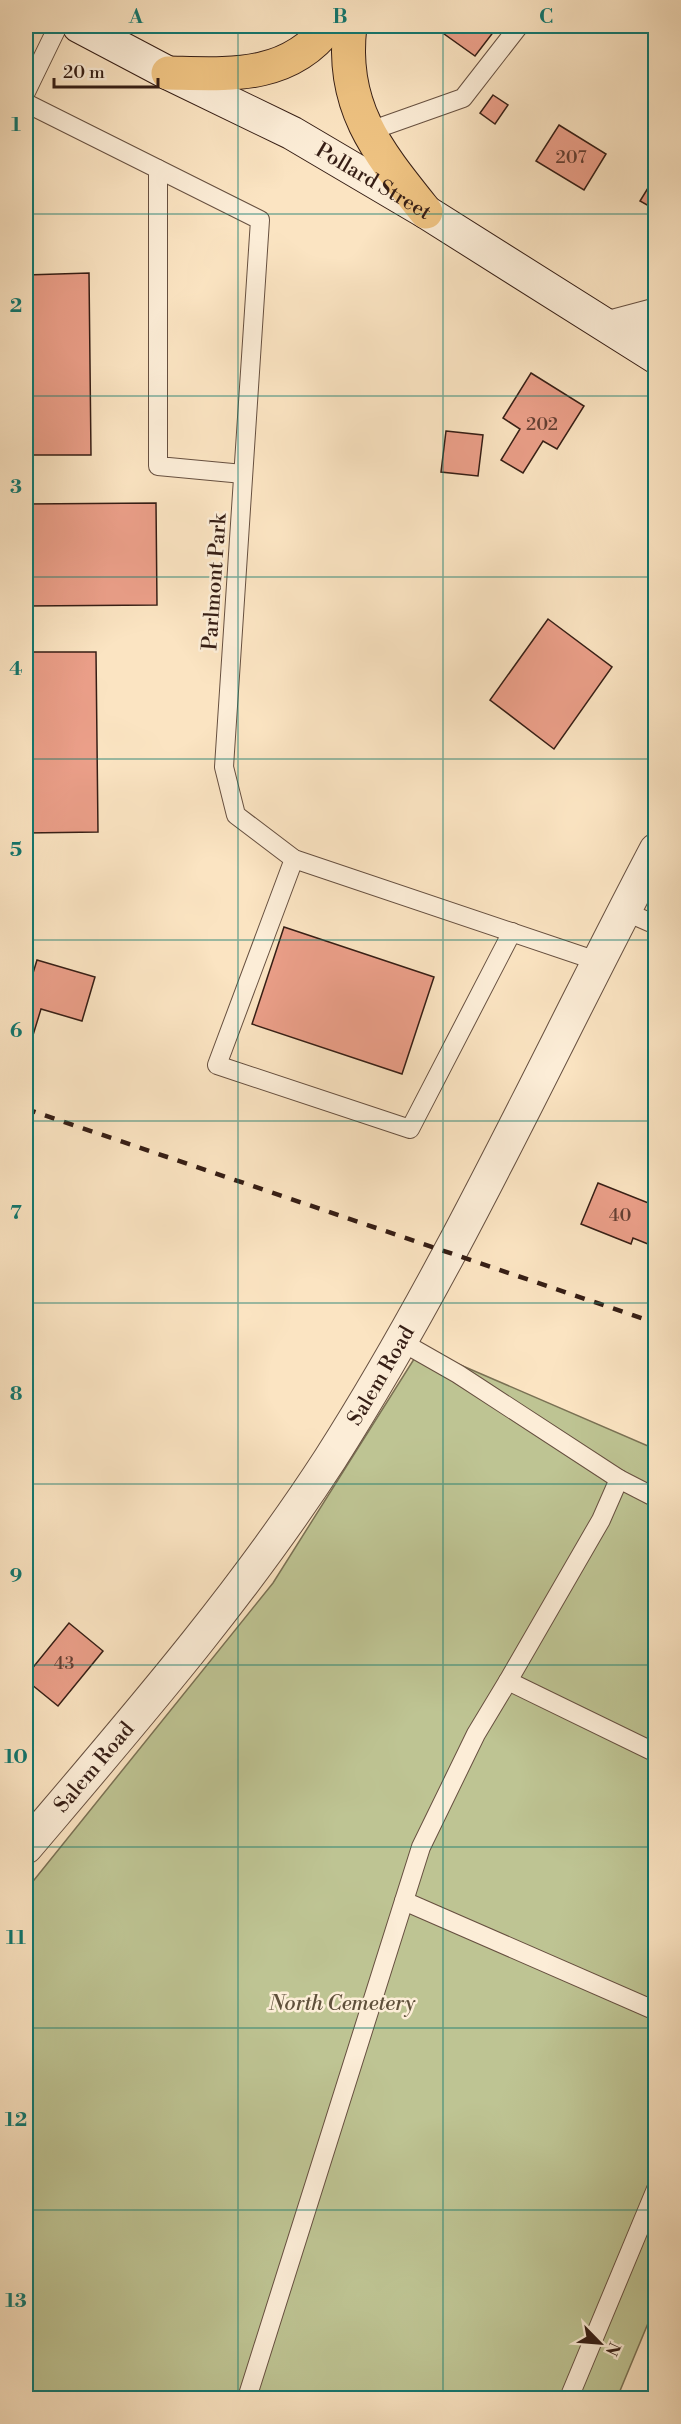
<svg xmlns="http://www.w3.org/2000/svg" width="681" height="2424" font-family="'Libre Bodoni',serif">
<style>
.green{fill:#bec493;stroke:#7a7154;stroke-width:1.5}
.building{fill:#eb9f89;stroke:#361e15;stroke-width:1.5}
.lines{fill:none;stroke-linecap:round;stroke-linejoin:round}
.service-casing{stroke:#675040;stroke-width:20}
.minor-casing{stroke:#675040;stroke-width:35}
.secondary-casing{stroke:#361e15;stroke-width:35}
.primary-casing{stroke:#361e15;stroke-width:35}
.service{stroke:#fcedd7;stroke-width:18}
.minor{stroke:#fcedd7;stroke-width:33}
.secondary{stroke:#fcedd7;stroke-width:33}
.primary{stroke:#eec281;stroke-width:33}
.rail{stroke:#361e15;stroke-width:4.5;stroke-dasharray:10 10;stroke-linecap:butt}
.grid{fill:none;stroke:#0f766e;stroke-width:1.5;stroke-opacity:0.55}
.labels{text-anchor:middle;stroke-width:5;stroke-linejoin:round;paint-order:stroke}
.number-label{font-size:18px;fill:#633e32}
.street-label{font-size:21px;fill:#361e15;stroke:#fcedd7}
.park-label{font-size:21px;font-style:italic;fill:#5f503b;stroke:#fcedd7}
.neatline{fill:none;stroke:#0f766e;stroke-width:2}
.grid-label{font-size:20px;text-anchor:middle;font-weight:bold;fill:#0f766e}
</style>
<rect width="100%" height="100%" fill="#fbe4c2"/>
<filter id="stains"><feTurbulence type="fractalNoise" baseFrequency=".00333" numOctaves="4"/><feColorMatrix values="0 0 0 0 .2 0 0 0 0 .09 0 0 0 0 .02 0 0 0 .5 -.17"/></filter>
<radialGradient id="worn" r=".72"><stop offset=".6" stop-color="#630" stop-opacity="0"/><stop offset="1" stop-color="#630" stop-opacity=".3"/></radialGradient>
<polygon class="green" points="421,1348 655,1449 656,2304 617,2398 26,2398 26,1890 273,1583"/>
<g class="building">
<polygon points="433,26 498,26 475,56"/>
<polygon points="493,95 508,105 495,124 480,113"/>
<polygon points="559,125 606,154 584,190 536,161"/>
<polygon points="656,175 656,210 640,201"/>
<polygon points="89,273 91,455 26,455 26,275"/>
<polygon points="531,373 584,406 557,449 543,441 523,473 501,460 520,429 503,418"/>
<polygon points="446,431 483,435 478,476 441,472"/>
<polygon points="156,503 157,605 26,606 26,504"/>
<polygon points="548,619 612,667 554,749 490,700"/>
<polygon points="26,652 96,652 98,832 26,833"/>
<polygon points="284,927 434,977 402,1074 252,1024"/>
<polygon points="37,960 95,977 82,1021 41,1009 30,1045 26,1043 26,996"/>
<polygon points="598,1183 656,1206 656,1240 653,1246 633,1238 631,1244 581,1224"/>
<polygon points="69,1623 103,1651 58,1706 26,1680 26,1676"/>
</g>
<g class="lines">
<g class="service-casing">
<g id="service">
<polyline points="26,92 58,26"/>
<polyline points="26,103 260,220 224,767 236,815 294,859 597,961"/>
<polyline points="367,132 463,98 519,26"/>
<polyline points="158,169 158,466 243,474"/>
<polyline points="294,859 217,1065 410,1129 512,932"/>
<polyline points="624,911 656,925"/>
<polyline points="400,1341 458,1374 619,1479"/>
<polyline points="508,1681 601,1520 619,1479 656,1498"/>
<polyline points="404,1901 656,2011"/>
<polyline points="247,2398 421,1847 476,1734 508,1681 656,1753"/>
<polyline points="569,2398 656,2189"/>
</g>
</g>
<g class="minor-casing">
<g id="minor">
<polyline points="611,327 656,315"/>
<path id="s1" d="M 26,1847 C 132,1722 240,1598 330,1459 C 453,1266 549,1053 656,850"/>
</g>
</g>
<g class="secondary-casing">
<g id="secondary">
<path id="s2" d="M 79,26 L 168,73 L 292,133 L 426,212 L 656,357"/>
</g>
</g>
<g class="primary-casing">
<g id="primary">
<path d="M 350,26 C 340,107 378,152 426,212"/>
<path d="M 168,73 C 228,74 288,80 329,26"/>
</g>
</g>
<use href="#service" class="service"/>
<use href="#minor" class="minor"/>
<use href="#secondary" class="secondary"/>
<use href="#primary" class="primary"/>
<polyline class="rail" points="26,1109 656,1323"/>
</g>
<path class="grid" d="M 238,26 L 238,2398M 443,26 L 443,2398M 26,214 L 656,214M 26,396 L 656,396M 26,577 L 656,577M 26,759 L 656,759M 26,940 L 656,940M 26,1121 L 656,1121M 26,1303 L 656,1303M 26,1484 L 656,1484M 26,1665 L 656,1665M 26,1847 L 656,1847M 26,2028 L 656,2028M 26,2210 L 656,2210"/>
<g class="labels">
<g class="number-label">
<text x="571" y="163">207</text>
<text x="542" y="430">202</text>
<text x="620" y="1221">40</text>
<text x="64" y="1669">43</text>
</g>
<g class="street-label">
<text dy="7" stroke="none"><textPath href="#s2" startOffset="333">Pollard Street</textPath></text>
<text transform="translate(214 582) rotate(-86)" y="7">Parlmont Park</text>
<text dy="7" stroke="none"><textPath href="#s1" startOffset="591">Salem Road</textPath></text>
<text dy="7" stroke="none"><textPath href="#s1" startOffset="105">Salem Road</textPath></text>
</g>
<g class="park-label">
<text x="342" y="2010">North Cemetery</text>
</g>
</g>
<rect width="681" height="2424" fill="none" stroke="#fbe4c2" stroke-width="66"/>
<g transform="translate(600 2343) rotate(115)" stroke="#fcedd7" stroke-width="4.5" paint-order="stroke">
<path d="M0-4.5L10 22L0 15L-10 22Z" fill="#361e15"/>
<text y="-9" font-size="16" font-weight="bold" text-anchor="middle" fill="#361e15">N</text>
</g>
<path d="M54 78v9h104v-9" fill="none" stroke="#361e15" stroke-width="3"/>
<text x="63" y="78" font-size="18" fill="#361e15" stroke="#fcedd7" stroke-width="4.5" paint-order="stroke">20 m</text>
<rect x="33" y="33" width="615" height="2358" class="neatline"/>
<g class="grid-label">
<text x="136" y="23">A</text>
<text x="340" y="23">B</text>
<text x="546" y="23">C</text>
<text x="16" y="131">1</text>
<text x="16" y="312">2</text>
<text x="16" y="493">3</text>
<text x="16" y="675">4</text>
<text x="16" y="856">5</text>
<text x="16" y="1037">6</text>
<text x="16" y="1219">7</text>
<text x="16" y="1400">8</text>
<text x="16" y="1582">9</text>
<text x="16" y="1763">10</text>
<text x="16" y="1944">11</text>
<text x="16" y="2126">12</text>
<text x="16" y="2307">13</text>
</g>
<rect width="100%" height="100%" filter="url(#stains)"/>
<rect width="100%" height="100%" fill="url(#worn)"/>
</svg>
